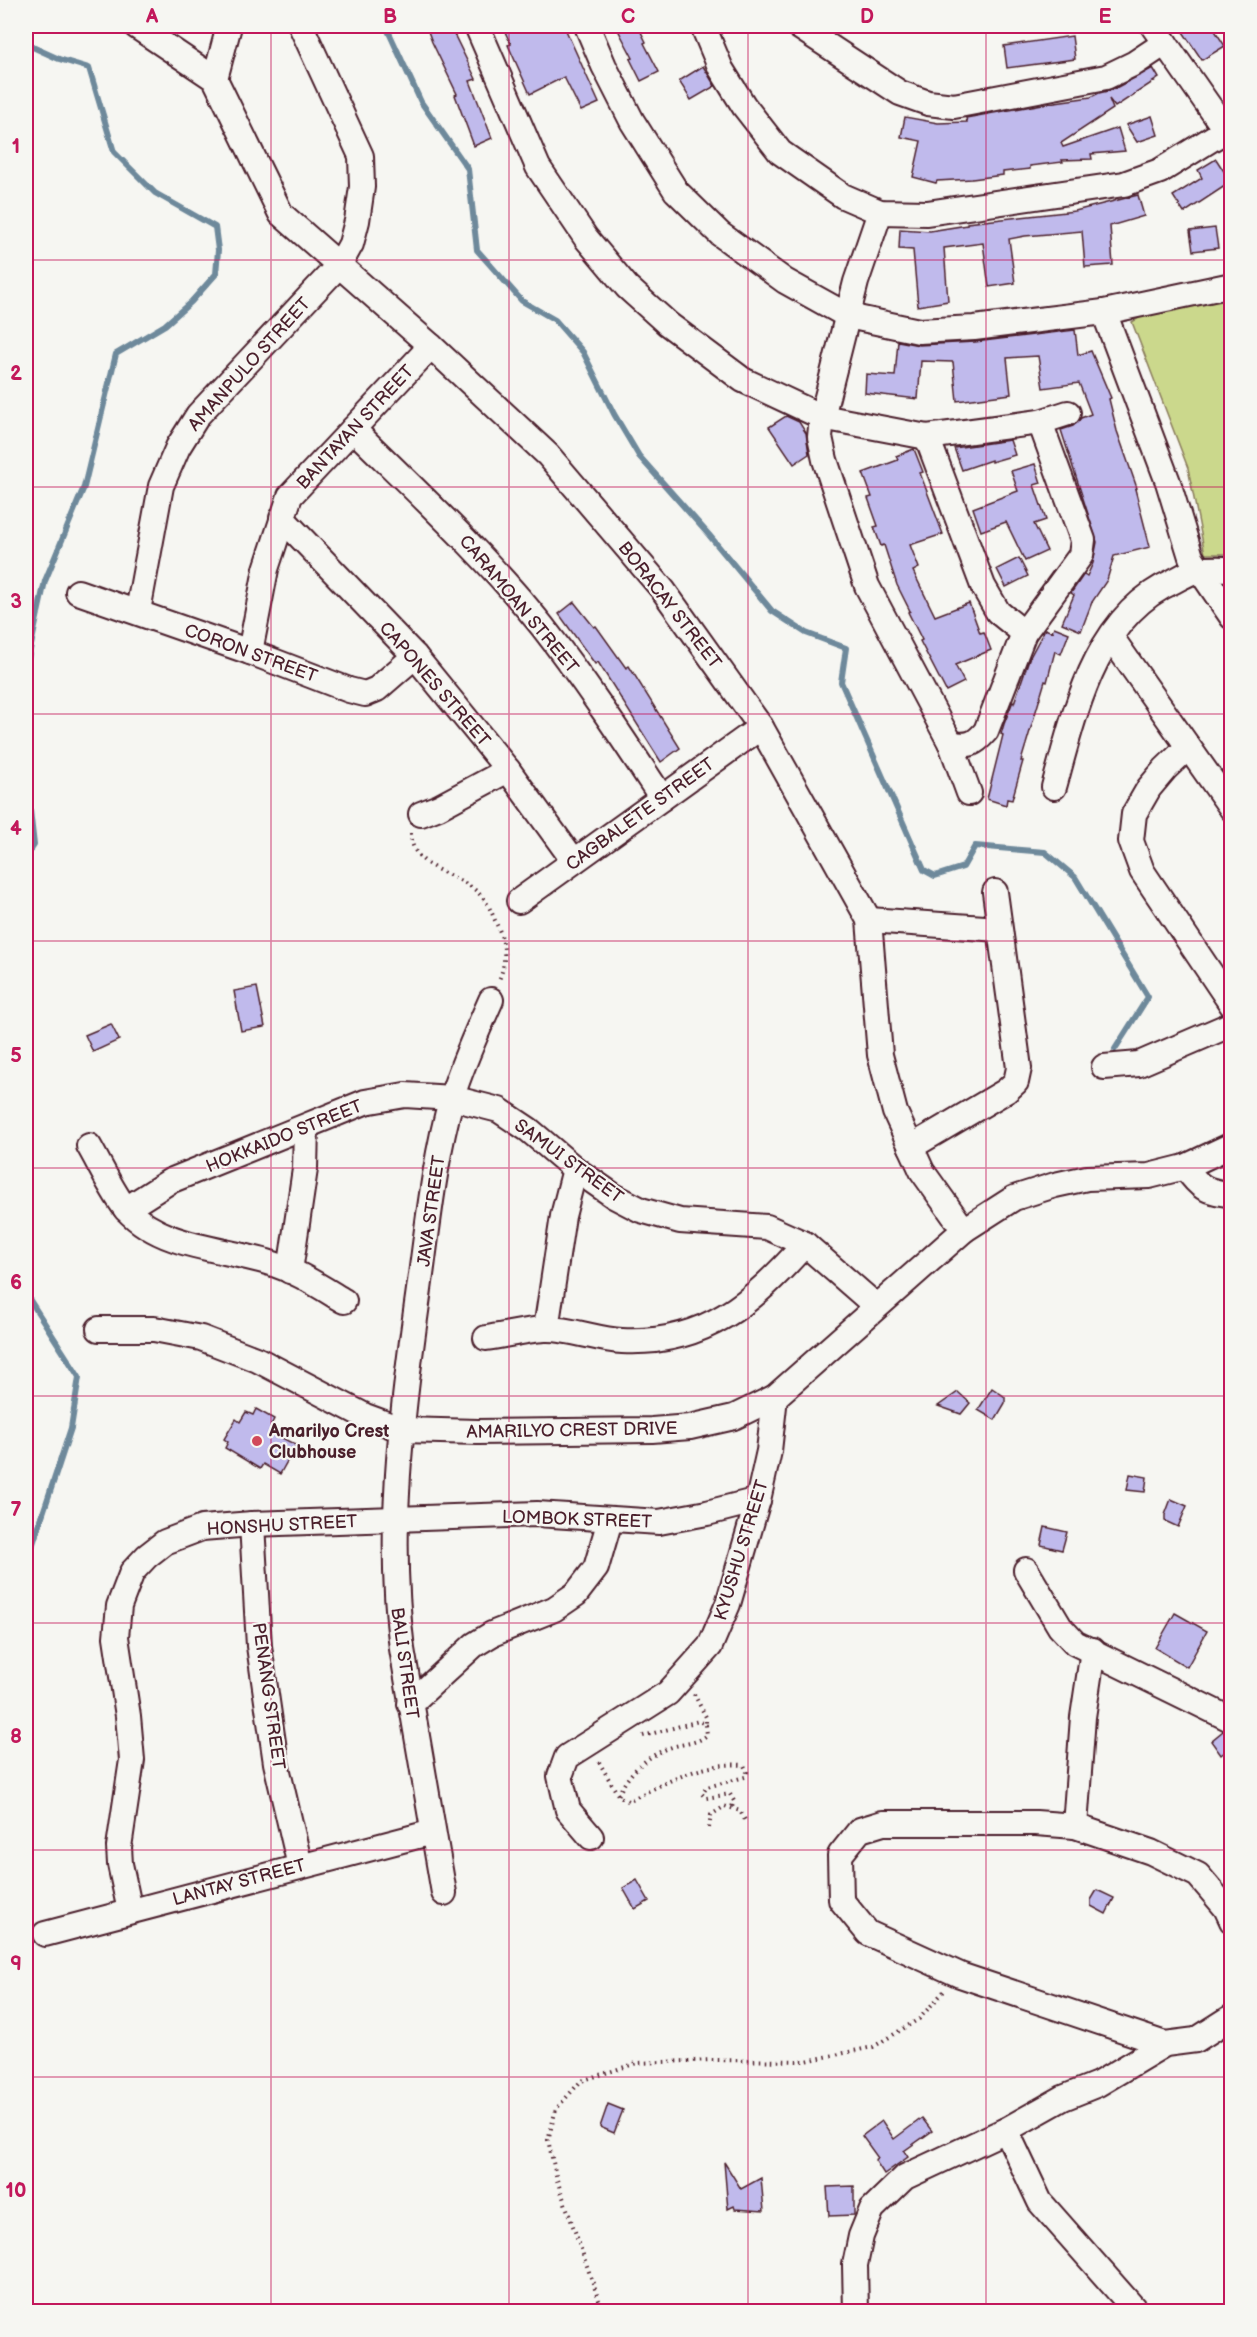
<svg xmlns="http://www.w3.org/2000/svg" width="1257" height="2337" font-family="'Balsamiq Sans',sans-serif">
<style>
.green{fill:#cbd88c;stroke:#8a7c5c;stroke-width:1.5}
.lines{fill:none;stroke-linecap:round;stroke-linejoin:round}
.stream{stroke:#6e899b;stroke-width:6}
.building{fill:#c0baec;stroke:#4a1f2b;stroke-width:1.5}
.minor-casing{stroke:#4a1f2b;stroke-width:28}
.path{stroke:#4a1f2b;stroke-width:4;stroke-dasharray:1.5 4.5;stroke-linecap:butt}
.minor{stroke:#f6f6f2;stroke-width:24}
.grid{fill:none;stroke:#c2185b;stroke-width:1.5;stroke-opacity:0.55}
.poi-dot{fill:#d1495b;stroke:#f6f6f2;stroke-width:2}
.labels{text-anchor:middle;stroke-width:4.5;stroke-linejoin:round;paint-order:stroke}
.street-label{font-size:18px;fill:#4a1f2b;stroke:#f6f6f2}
.poi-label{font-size:18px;font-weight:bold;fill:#4a1f2b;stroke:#f6f6f2;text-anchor:start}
.neatline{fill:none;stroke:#c2185b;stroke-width:2}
.grid-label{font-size:20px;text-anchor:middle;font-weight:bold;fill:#c2185b}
</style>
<rect width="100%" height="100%" fill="#f6f6f2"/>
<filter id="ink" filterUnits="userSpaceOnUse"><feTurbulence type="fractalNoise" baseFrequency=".0167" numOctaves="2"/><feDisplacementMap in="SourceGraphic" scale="12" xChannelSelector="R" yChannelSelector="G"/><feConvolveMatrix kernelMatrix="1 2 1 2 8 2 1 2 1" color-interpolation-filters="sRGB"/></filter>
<g filter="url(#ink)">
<polygon class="green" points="1231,294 1231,554 1205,554 1188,468 1132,322 1156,308"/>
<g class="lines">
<g class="stream">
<polyline points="386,26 421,102 468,169 477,250 522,301 555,320 583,352 614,414 639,456 709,535 772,611 806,633 846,648 841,682 924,870 935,876 963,867 975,846 1045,852 1075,877 1148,997 1115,1049"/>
<polyline points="26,44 59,59 89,68 114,152 155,193 215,227 218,250 216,274 191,302 165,325 116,354 84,487 45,581 26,668"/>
<polyline points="26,775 34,845 26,857"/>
<polyline points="26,1294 79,1377 71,1428 26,1565"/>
</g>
</g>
<g class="building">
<polygon points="426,26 450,26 476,79 470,81 492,138 474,146 455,95 457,94 432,42"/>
<polygon points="502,26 564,26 599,103 581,111 564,77 530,94 508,45 511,44"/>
<polygon points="616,26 638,26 646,42 644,43 659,72 641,81 630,59 633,58"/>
<polygon points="1179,26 1212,26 1225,46 1202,60"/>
<polygon points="1072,36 1075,59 1007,68 1004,46"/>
<polygon points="703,66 715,86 691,100 679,81"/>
<polygon points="1153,68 1159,78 1115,107 1109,99 1113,109 1061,143 1063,147 1118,128 1125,151 1091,154 1092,159 1062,160 1063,162 1030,166 1030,169 1003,172 1003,175 972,179 937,181 936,183 913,177 921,141 901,137 905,117 938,123 967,122 966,118 1048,103 1091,97 1099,93 1112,90"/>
<polygon points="1152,116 1158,135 1137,142 1126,125"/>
<polygon points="1216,159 1231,182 1184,213 1173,196 1202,178 1198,170"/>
<polygon points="1138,195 1144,216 1110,226 1113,265 1085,267 1082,231 1025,236 1009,239 1015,283 989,287 983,243 944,248 948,301 918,306 913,250 899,249 900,229 930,231 967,225 967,223 1075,211"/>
<polygon points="1215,228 1218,248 1193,251 1190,231"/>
<polygon points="1075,330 1078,355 1091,351 1111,398 1109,399 1117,431 1137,488 1135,489 1150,547 1114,556 1107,580 1092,602 1081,631 1062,623 1074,595 1071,593 1084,574 1087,576 1093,563 1097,542 1061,430 1073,426 1081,418 1091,414 1079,383 1043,388 1038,356 1007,358 1011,394 957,401 953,362 921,361 918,399 865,393 866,374 895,376 898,341 919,345 975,342"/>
<polygon points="786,416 799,422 806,433 809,454 794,464 769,427"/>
<polygon points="1010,440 1015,455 991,462 991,460 962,470 954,448"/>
<polygon points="914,449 923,472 920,473 943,534 910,545 919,568 913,571 935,616 969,603 980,633 984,632 991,650 955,665 964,682 946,691 920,641 922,640 908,612 910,611 897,585 884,545 881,546 874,527 878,526 868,498 872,497 863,473 898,460 896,456"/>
<polygon points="1035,464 1041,483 1034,485 1046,520 1034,524 1047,551 1025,561 1006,522 981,531 973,508 1018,491 1011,471"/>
<polygon points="1019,558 1028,576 1006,587 997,569"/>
<polygon points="574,602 594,627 596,626 626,668 629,666 680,748 661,762 598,662 595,664 559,614"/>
<polygon points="1054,627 1069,633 1061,654 1055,651 1047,682 1045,681 1021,761 1023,761 1012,800 1007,799 1006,805 987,799 1003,735 1001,734 1004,724 1013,701 1014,703 1029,659 1045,629 1052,632"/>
<polygon points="257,987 265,1027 241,1031 234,991"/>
<polygon points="111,1024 119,1040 93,1052 85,1035"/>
<polygon points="992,1388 1005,1397 1005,1403 995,1420 978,1410"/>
<polygon points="958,1392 970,1403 961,1414 938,1406"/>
<polygon points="256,1409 274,1419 271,1425 283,1432 280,1437 296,1445 280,1474 263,1464 260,1469 225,1448 228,1442 224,1439 236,1419 240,1422 246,1412 253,1415"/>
<polygon points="1130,1474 1147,1477 1145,1492 1127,1490"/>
<polygon points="1171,1499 1187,1506 1178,1527 1165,1521 1165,1515"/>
<polygon points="1045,1527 1067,1532 1062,1550 1041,1545"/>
<polygon points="1175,1613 1207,1631 1187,1667 1155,1648"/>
<polygon points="1223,1731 1232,1734 1232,1746 1221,1755 1211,1741"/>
<polygon points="637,1880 649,1901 635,1909 623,1888"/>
<polygon points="1097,1890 1114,1898 1106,1914 1091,1906 1091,1900"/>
<polygon points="608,2104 623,2110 614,2133 600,2127"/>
<polygon points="922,2118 932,2131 904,2151 908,2157 884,2174 875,2160 878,2158 862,2136 882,2121 894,2139"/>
<polygon points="724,2162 741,2189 761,2178 764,2211 735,2209 734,2206 728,2209"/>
<polygon points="854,2186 854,2215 829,2216 827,2187"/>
</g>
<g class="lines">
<g class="minor-casing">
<g id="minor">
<polyline points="136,26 215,79 281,214 431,346 548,455 663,590 761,727 869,920 880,1055 895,1112 922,1171 964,1230"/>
<polyline points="477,26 538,167 586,238 627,287 668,324 743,380 822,417 927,437 1040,422 1068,413"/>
<polyline points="587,26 604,66 632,121 676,191 720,234 785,281 848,316 919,331 974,328 1104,312 1232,285"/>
<polyline points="703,26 721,69 744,106 780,152 843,196 880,212 927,213 1124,184 1160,171 1226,130"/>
<polyline points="798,26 900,93 928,103 954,106 1106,77 1135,63 1165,43"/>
<polyline points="1153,26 1232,139"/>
<polyline points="215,79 229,26"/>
<polyline points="880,212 856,282 822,417 820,437 825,460 867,586 951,744 969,793"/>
<polyline points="1104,312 1168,482 1191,557 1232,617"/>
<path d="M 353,429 C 418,493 485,555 542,626 C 585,681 623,739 662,798"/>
<polyline points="927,437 983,586 998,612 1024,633"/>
<polyline points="282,518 415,656 508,770 574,861"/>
<polyline points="78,592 250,652 349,690 365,694 377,689 415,656"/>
<polyline points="138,611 161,486 178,447 198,415 340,264 351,244 357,221 362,187 361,156 301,26"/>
<polyline points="1111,637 1232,809"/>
<polyline points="250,652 266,569 290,496 431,346"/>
<path d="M 951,744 C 969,746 974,745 986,731 L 1024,633 L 1081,555 L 1083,540 L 1040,422"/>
<polyline points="1188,747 1165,769 1149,788 1134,814 1131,841 1142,871 1232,1005"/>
<path d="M 1054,787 C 1075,712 1095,616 1174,581 C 1182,577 1191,571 1199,570 C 1210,568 1221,569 1232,569"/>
<polyline points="421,814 439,807 508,770"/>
<polyline points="519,901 761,727"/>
<polyline points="869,920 999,929"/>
<polyline points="1104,1067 1139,1064 1232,1024"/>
<path d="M 89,1146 C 99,1163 115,1197 127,1210 C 162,1247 220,1248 267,1262 C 295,1270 319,1286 344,1301"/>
<polyline points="911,1147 1006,1091 1016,1082 1019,1068 995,892"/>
<path d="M 1185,1167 C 1201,1190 1205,1190 1232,1195"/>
<polyline points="126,1209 170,1181 365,1102 405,1095 452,1098 499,1110 529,1130 575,1169 614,1196 641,1210 680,1221 767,1227 805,1244 876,1306"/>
<polyline points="290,1271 305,1169 306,1127"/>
<polyline points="99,1329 154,1329 201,1338 258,1360 365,1416 403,1430 478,1432 652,1430 690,1427 734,1417 775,1397 964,1230 1014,1198 1055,1185 1087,1178 1149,1176 1185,1167 1232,1145"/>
<polyline points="546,1329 563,1216 575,1169"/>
<path d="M 486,1338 C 506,1335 526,1330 545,1329 C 569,1328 598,1340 622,1341 C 705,1345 753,1302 805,1244"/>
<polyline points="252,1524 259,1646 276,1763 300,1866"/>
<polyline points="1026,1570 1060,1627 1075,1643 1232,1720"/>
<polyline points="410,1704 474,1645 492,1634 554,1609 576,1594 596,1568 610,1520"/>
<polyline points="1075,1826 1083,1717 1093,1650"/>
<polyline points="591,1837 568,1810 560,1776 567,1757 668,1693 710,1646 728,1604 758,1500 769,1451 775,1397"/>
<path d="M 444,1893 L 402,1649 C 387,1534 401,1418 417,1304 C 427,1235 433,1164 452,1097 C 462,1064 477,1032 491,1000"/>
<polyline points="130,1911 120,1864 119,1847 132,1760 128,1716 116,1637 119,1606 132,1572 147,1556 165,1542 202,1528 252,1524 537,1514 659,1522 707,1513 758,1500"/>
<polyline points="45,1934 433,1832"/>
<polyline points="1165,2044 960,1975 868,1933 841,1900 840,1855 860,1830 883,1823 1036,1823 1075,1826 1151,1852 1198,1875 1226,1908 1232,1921"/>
<polyline points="1006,2130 1040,2202 1137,2312"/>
<polyline points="856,2312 855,2265 861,2236 872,2209 905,2177 1006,2130 1063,2098 1098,2084 1165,2044 1196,2040 1232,2017"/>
</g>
</g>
<g class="path">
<path d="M 411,833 C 411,873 462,871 482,897 C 489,904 493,916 497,925 C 506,944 507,963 498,982"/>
<polyline points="694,1694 706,1717 706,1725"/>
<path d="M 643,1736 L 699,1721 L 706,1725 L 707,1735 C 697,1744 685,1743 672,1747 C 648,1755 628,1772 618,1796 L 628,1801 C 664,1784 702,1761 744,1765 L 747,1772 L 745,1777 L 707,1787 L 702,1794 L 706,1798 L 730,1794 L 734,1801 L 732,1807"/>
<polyline points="599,1762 618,1795"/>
<polyline points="709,1828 711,1815 725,1806 740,1811 745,1820"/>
<polyline points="603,2312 557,2180 548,2140 556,2109 581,2081 637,2063 711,2060 806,2061 873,2047 919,2019 945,1990"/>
</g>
<use href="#minor" class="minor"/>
</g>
</g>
<path class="grid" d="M 271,26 L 271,2312M 509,26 L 509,2312M 748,26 L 748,2312M 986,26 L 986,2312M 26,260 L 1232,260M 26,487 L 1232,487M 26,714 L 1232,714M 26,941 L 1232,941M 26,1168 L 1232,1168M 26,1396 L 1232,1396M 26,1623 L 1232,1623M 26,1850 L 1232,1850M 26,2077 L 1232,2077"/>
<circle class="poi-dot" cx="257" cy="1441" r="6"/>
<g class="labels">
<g class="street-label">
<text transform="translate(249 364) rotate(-48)" y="6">AMANPULO STREET</text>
<text transform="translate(355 427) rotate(-47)" y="6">BANTAYAN STREET</text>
<text transform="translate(519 604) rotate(50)" y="6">CARAMOAN STREET</text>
<text transform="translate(670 605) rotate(52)" y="6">BORACAY STREET</text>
<text transform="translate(251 653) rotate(20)" y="6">CORON STREET</text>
<text transform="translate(435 684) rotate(49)" y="6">CAPONES STREET</text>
<text transform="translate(640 814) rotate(-36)" y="6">CAGBALETE STREET</text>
<text transform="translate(284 1136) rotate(-22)" y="6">HOKKAIDO STREET</text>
<text transform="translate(569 1161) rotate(36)" y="6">SAMUI STREET</text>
<text transform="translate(431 1211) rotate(-82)" y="6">JAVA STREET</text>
<text transform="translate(572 1430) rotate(-1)" y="6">AMARILYO CREST DRIVE</text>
<text transform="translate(577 1519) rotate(2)" y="6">LOMBOK STREET</text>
<text transform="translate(282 1525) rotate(-3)" y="6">HONSHU STREET</text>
<text transform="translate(741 1550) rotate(-73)" y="6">KYUSHU STREET</text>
<text transform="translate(405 1663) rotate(82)" y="6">BALI STREET</text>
<text transform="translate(269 1696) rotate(82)" y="6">PENANG STREET</text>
<text transform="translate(239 1882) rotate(-15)" y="6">LANTAY STREET</text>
</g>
<g class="poi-label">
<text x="269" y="1437">Amarilyo Crest<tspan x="269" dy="21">Clubhouse</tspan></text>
</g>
</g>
<rect width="1257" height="2337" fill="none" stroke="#f6f6f2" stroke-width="66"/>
<rect x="33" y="33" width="1191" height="2271" class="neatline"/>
<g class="grid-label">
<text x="152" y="23">A</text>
<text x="390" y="23">B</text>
<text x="628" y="23">C</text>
<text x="867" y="23">D</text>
<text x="1105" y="23">E</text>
<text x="16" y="153">1</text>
<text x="16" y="380">2</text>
<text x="16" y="608">3</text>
<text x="16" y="835">4</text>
<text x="16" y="1062">5</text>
<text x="16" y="1289">6</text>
<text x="16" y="1516">7</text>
<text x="16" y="1743">8</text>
<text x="16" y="1970">9</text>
<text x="16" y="2197">10</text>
</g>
</svg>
